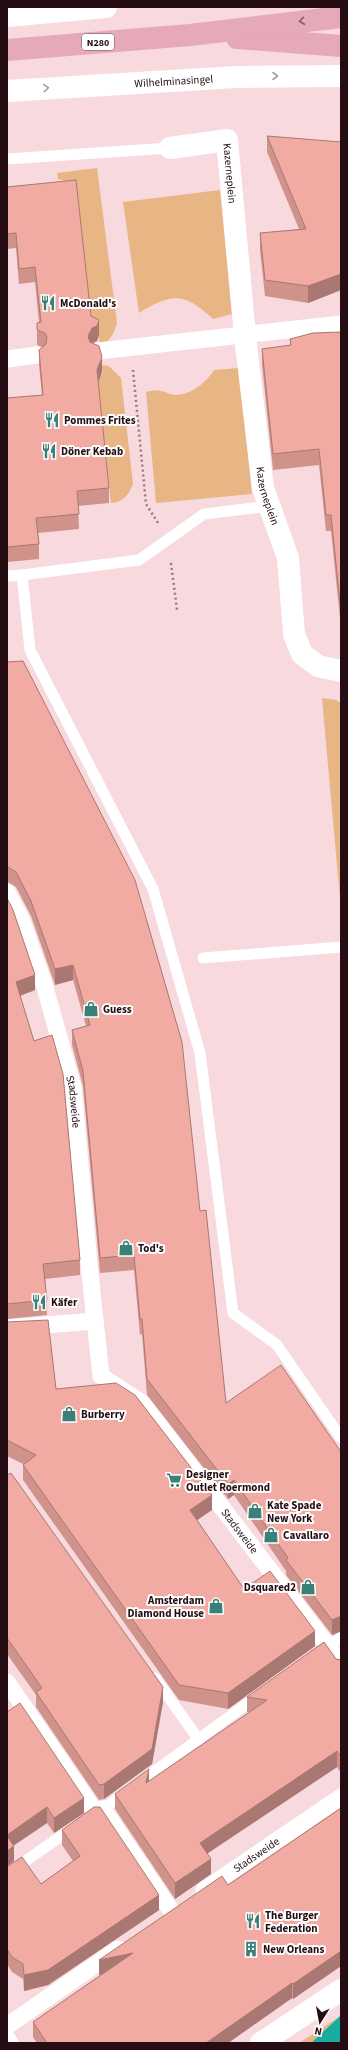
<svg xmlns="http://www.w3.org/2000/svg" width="348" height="2050" font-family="'Source Sans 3',sans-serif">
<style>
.green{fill:#e7b684}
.water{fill:#17aca1}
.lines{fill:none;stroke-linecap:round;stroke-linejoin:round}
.path{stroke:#957a7f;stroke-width:2.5;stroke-dasharray:2 3;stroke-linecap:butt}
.service{stroke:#fff;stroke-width:11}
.pedestrian{stroke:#fff;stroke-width:17}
.minor{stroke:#fff;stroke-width:22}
.secondary{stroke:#fff;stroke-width:22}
.primary{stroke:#e6a9b7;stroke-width:22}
.wall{fill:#cf938c}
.shaded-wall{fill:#a97872}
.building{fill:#f1aba3;stroke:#a97872}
.oneway{stroke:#865b65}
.oneway2{stroke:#a89ea1}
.labels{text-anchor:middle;stroke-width:4;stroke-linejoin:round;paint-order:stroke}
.shield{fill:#fff;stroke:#66565a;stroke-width:1}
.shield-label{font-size:10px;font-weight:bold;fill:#250d13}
.street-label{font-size:11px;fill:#250d13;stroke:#fff}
.poi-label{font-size:11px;font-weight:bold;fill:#250d13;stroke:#fff;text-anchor:start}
</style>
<rect width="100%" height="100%" fill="#f7d9de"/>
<g class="green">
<path d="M 97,168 L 117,323 C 113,335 111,341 99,345 C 100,338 99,335 92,331 L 77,194 L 72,183 L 58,179 L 57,173 Z"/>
<path d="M 220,190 L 232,314 L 213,319 C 184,292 172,293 139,313 L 123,202 Z"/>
<path d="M 101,365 L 109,366 L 121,378 L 133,484 C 128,496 123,502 111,503 L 98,380 L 103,373 Z"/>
<path d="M 239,368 L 252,494 L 156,503 L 146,392 C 150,391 156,390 161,391 C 166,392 171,395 176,395 C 192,394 206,383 214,370 Z"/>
<polygon points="322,698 336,700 341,703 341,910"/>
<polygon points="339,2017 311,2043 299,2043"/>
</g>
<polygon class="water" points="341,2015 341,2043 311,2043 339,2017"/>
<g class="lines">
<g class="path">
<polyline points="133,370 146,504 158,523"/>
<polyline points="171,563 177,610"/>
</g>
<g class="service">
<polyline points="7,159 170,148"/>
<polyline points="269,506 204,514 139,560 22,575 30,650 153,889 200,1053 233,1313 277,1345 341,1438"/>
<polyline points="7,576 22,575"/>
<polyline points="203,958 341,947"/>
<polyline points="323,1649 341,1638"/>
<polyline points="155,1678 199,1740"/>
<polyline points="103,1809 259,1695"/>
<polyline points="7,1874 74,1827"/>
</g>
<g class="pedestrian">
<polyline points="98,351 341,324"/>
<polyline points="7,359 37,355"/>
<path id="s1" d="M 7,892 L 22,921 L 44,984 L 73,1087 L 90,1274 L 101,1376 L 142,1403 L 328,1646 L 341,1665"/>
<polyline points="7,1328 95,1321"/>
<polyline points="7,1682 96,1813 103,1809 172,1912"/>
<path id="s2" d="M 204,1890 L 341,1797"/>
<polyline points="7,2026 118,1949"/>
<polyline points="7,2038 10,2043"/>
</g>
<g class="minor">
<path id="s3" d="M 170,148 L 227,140 L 245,336 L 263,488 L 288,558 L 294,634 L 302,654 L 318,666 L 341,671"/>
<polyline points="261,2043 341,1990"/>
</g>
<g class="secondary">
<polyline points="7,16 106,7"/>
<path id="s4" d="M 7,91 L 236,77 L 341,76"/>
</g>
<g class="primary">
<polyline points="237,38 341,46"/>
<polyline points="7,50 190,35 341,17"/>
</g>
</g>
<g class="wall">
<polygon points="267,136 341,142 341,290 308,303 265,296 260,250 260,233 299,229 267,152"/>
<polygon points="7,187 91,316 99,335 97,341 93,343 102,372 98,382 109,488 109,503 78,506 79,529 38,533 39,544 39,559 7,562 7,398 42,395 39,365 39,350 42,347 37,345 37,323 39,322 35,282 19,284 16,248 7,249"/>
<polygon points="341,332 341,628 331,531 326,531 319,465 273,470 262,365 262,349 290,346 290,339"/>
<polygon points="7,662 200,1211 226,1403 341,1452 341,1647 341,1631 332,1635 286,1575 286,1571 234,1495 228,1499 147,1395 142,1334 140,1335 134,1270 100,1273 83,1086 72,1045 72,1030 86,1026 73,980 55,985 31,916 16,887 8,882 7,882"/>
<polygon points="7,898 35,990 20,996 80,1260 80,1275 45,1279 47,1300 47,1315 7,1319"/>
<polygon points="7,1322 56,1389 212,1510 197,1520 244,1589 315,1646 228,1709 179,1700 23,1480 23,1464 7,1456"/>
<polygon points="7,1475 163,1702 152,1764 104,1799 99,1800 36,1707 36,1695 7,1654"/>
<polygon points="336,1659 341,1660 341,1773 337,1767 207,1854 211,1874 175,1899 115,1809 115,1794 149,1781 250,1712 247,1712 247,1697"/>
<polygon points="7,1712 84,1813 54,1833 47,1823 14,1845 14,1861 8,1866 41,1884 73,1861 62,1845 62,1830 159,1910 48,1985 24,1991 23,1979 12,1972 7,1964"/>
<polygon points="341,1808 341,1966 293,1999 292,1998 228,2043 37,2043 33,2037 33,2022 102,1974 99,1975 228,1885"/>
</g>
<g class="shaded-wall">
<polygon points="341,274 341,290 308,303 308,286"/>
<polygon points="99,320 99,335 97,341 92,343 88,352 88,336 92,328"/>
<polygon points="102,357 102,372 97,386 97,370"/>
<rect x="7" y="867" width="1" height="15"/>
<polygon points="73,965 73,980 55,985 55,969"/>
<polygon points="35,975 35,990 16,997 16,982"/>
<polygon points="234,1480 234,1495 228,1499 228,1484"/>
<polygon points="212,1495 212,1510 190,1525 190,1510"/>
<polygon points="341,1616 341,1631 332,1635 332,1620"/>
<polygon points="315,1631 315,1646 228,1709 228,1693"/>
<polygon points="163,1687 163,1702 152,1764 104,1799 104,1784"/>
<polygon points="337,1751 337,1767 200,1858 200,1843"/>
<polygon points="149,1769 149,1784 146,1783"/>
<polygon points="84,1798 84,1813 54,1833 54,1818"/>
<polygon points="47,1807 47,1823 7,1850 7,1835"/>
<polygon points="14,1846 14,1861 7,1866 7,1851"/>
<polygon points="211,1859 211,1874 175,1899 175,1883"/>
<polygon points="159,1895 159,1910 48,1985 24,1991 24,1975"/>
<polygon points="341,1951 341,1966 293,1999 293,1984"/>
<polygon points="133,1953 133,1968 99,1975 99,1960"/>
<polygon points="292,1983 292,1998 228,2043 206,2043"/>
</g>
<g class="building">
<polygon points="267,136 341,142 341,274 308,286 265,280 260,233 306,229"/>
<polygon points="76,180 91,316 99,320 97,326 92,328 88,336 90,342 99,346 102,357 97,370 109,488 77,491 79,514 36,518 39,544 7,547 7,398 43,395 39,350 46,344 47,338 45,333 37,330 37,323 41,322 35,267 19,269 16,233 7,234 7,187"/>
<polygon points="341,332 341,612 331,515 326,515 319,449 273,454 262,349 291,345 290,339 313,333"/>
<polygon points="23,661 135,880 182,1042 200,1211 206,1210 226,1403 281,1365 341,1452 341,1616 332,1620 286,1560 288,1558 234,1480 228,1484 147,1379 142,1319 140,1319 134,1255 100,1258 83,1071 72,1030 90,1025 73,965 55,969 31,901 16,872 8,867 7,867 7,662"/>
<polygon points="7,898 13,910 35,975 16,982 34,1041 52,1035 63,1074 80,1260 43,1264 47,1300 7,1304"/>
<polygon points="48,1320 56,1389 116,1383 135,1395 212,1495 190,1510 244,1589 270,1571 315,1631 228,1693 179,1685 23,1465 36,1455 7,1440 7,1322"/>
<polygon points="11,1473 163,1687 152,1749 104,1784 99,1785 36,1692 42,1688 7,1638 7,1475"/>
<polygon points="324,1642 336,1659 341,1660 341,1757 337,1751 200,1843 211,1859 175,1883 115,1794 149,1769 146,1783 267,1700 247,1697"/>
<polygon points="20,1703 84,1798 54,1818 47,1807 7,1835 7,1712"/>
<polygon points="94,1807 100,1807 159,1895 48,1970 24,1975 23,1964 12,1957 7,1949 7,1865 8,1866 22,1857 41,1884 80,1856 62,1830"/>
<polygon points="341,1808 341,1951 293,1984 292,1983 206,2043 47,2043 33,2022 133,1953 99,1960 222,1876 228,1885"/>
<polygon points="7,1836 14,1846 7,1851"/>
</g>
<defs><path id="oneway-chevron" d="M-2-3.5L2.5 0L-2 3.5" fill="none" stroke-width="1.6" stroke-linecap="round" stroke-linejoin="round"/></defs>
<use class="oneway" href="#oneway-chevron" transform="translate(302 21) rotate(173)"/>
<g class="oneway2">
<use href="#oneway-chevron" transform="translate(275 76)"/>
<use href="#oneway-chevron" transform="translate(46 88) rotate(-5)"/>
</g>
<defs>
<g id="restaurant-bare" transform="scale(1.2)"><path d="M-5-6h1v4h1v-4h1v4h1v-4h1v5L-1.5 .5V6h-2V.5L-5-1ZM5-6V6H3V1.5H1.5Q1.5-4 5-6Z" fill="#398079" stroke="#fff" stroke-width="2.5" paint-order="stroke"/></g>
<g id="shop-bare" transform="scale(1.2)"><path d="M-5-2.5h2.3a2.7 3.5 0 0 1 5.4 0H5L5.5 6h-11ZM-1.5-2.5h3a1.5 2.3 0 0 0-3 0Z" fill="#398079" stroke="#fff" stroke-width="2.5" paint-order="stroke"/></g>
<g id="supermarket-bare" transform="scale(1.2)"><path d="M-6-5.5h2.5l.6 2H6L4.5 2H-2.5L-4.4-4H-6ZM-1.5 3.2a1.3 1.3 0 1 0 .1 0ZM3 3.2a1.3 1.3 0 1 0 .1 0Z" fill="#398079" stroke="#fff" stroke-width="2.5" paint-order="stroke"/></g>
<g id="building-bare" transform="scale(1.2)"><path d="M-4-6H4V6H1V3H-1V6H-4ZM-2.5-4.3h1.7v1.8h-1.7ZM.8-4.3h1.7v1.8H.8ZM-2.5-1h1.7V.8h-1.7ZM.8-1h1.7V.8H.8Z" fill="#398079" stroke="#fff" stroke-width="2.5" paint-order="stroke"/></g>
</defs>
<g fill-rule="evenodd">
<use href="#restaurant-bare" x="48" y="303"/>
<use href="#restaurant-bare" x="52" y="420"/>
<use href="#restaurant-bare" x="49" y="451"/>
<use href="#shop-bare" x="91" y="1009"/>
<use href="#shop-bare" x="126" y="1248"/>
<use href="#restaurant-bare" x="39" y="1302"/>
<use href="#shop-bare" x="69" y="1414"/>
<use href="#supermarket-bare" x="174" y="1480"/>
<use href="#shop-bare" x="255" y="1511"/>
<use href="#shop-bare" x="271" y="1535"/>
<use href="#shop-bare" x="308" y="1587"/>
<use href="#shop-bare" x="216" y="1606"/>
<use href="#restaurant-bare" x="253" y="1921"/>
<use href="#building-bare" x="251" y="1949"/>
</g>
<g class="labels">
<rect class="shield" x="82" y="34" width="32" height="16" rx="3"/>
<g class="shield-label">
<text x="98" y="46">N280</text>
</g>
<g class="street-label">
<text dy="4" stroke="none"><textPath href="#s4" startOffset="167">Wilhelminasingel</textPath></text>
<text dy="4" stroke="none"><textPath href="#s3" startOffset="91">Kazerneplein</textPath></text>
<text dy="4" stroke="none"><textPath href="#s3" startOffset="416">Kazerneplein</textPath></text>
<text dy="4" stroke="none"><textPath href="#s1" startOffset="221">Stadsweide</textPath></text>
<text dy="4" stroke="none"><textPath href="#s1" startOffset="707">Stadsweide</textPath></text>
<text dy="4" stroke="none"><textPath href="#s2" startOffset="63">Stadsweide</textPath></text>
</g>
<g class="poi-label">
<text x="60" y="307">McDonald's</text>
<text x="64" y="424">Pommes Frites</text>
<text x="61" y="455">Döner Kebab</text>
<text x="103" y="1013">Guess</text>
<text x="138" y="1252">Tod's</text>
<text x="51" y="1306">Käfer</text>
<text x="81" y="1418">Burberry</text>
<text x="186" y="1478">Designer<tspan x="186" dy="13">Outlet Roermond</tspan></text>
<text x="267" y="1509">Kate Spade<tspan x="267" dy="13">New York</tspan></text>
<text x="283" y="1539">Cavallaro</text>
<text x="296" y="1591" text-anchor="end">Dsquared2</text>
<text x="204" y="1604" text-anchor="end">Amsterdam<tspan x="204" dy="13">Diamond House</tspan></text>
<text x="265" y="1919">The Burger<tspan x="265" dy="13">Federation</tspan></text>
<text x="263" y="1953">New Orleans</text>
</g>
</g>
<rect width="348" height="2050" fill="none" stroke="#250d13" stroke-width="16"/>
<g transform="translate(320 2022) rotate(191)" stroke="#ffffff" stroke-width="3" paint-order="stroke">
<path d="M0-3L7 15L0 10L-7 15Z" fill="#250d13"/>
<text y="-6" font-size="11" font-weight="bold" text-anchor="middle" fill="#250d13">N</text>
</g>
</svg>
